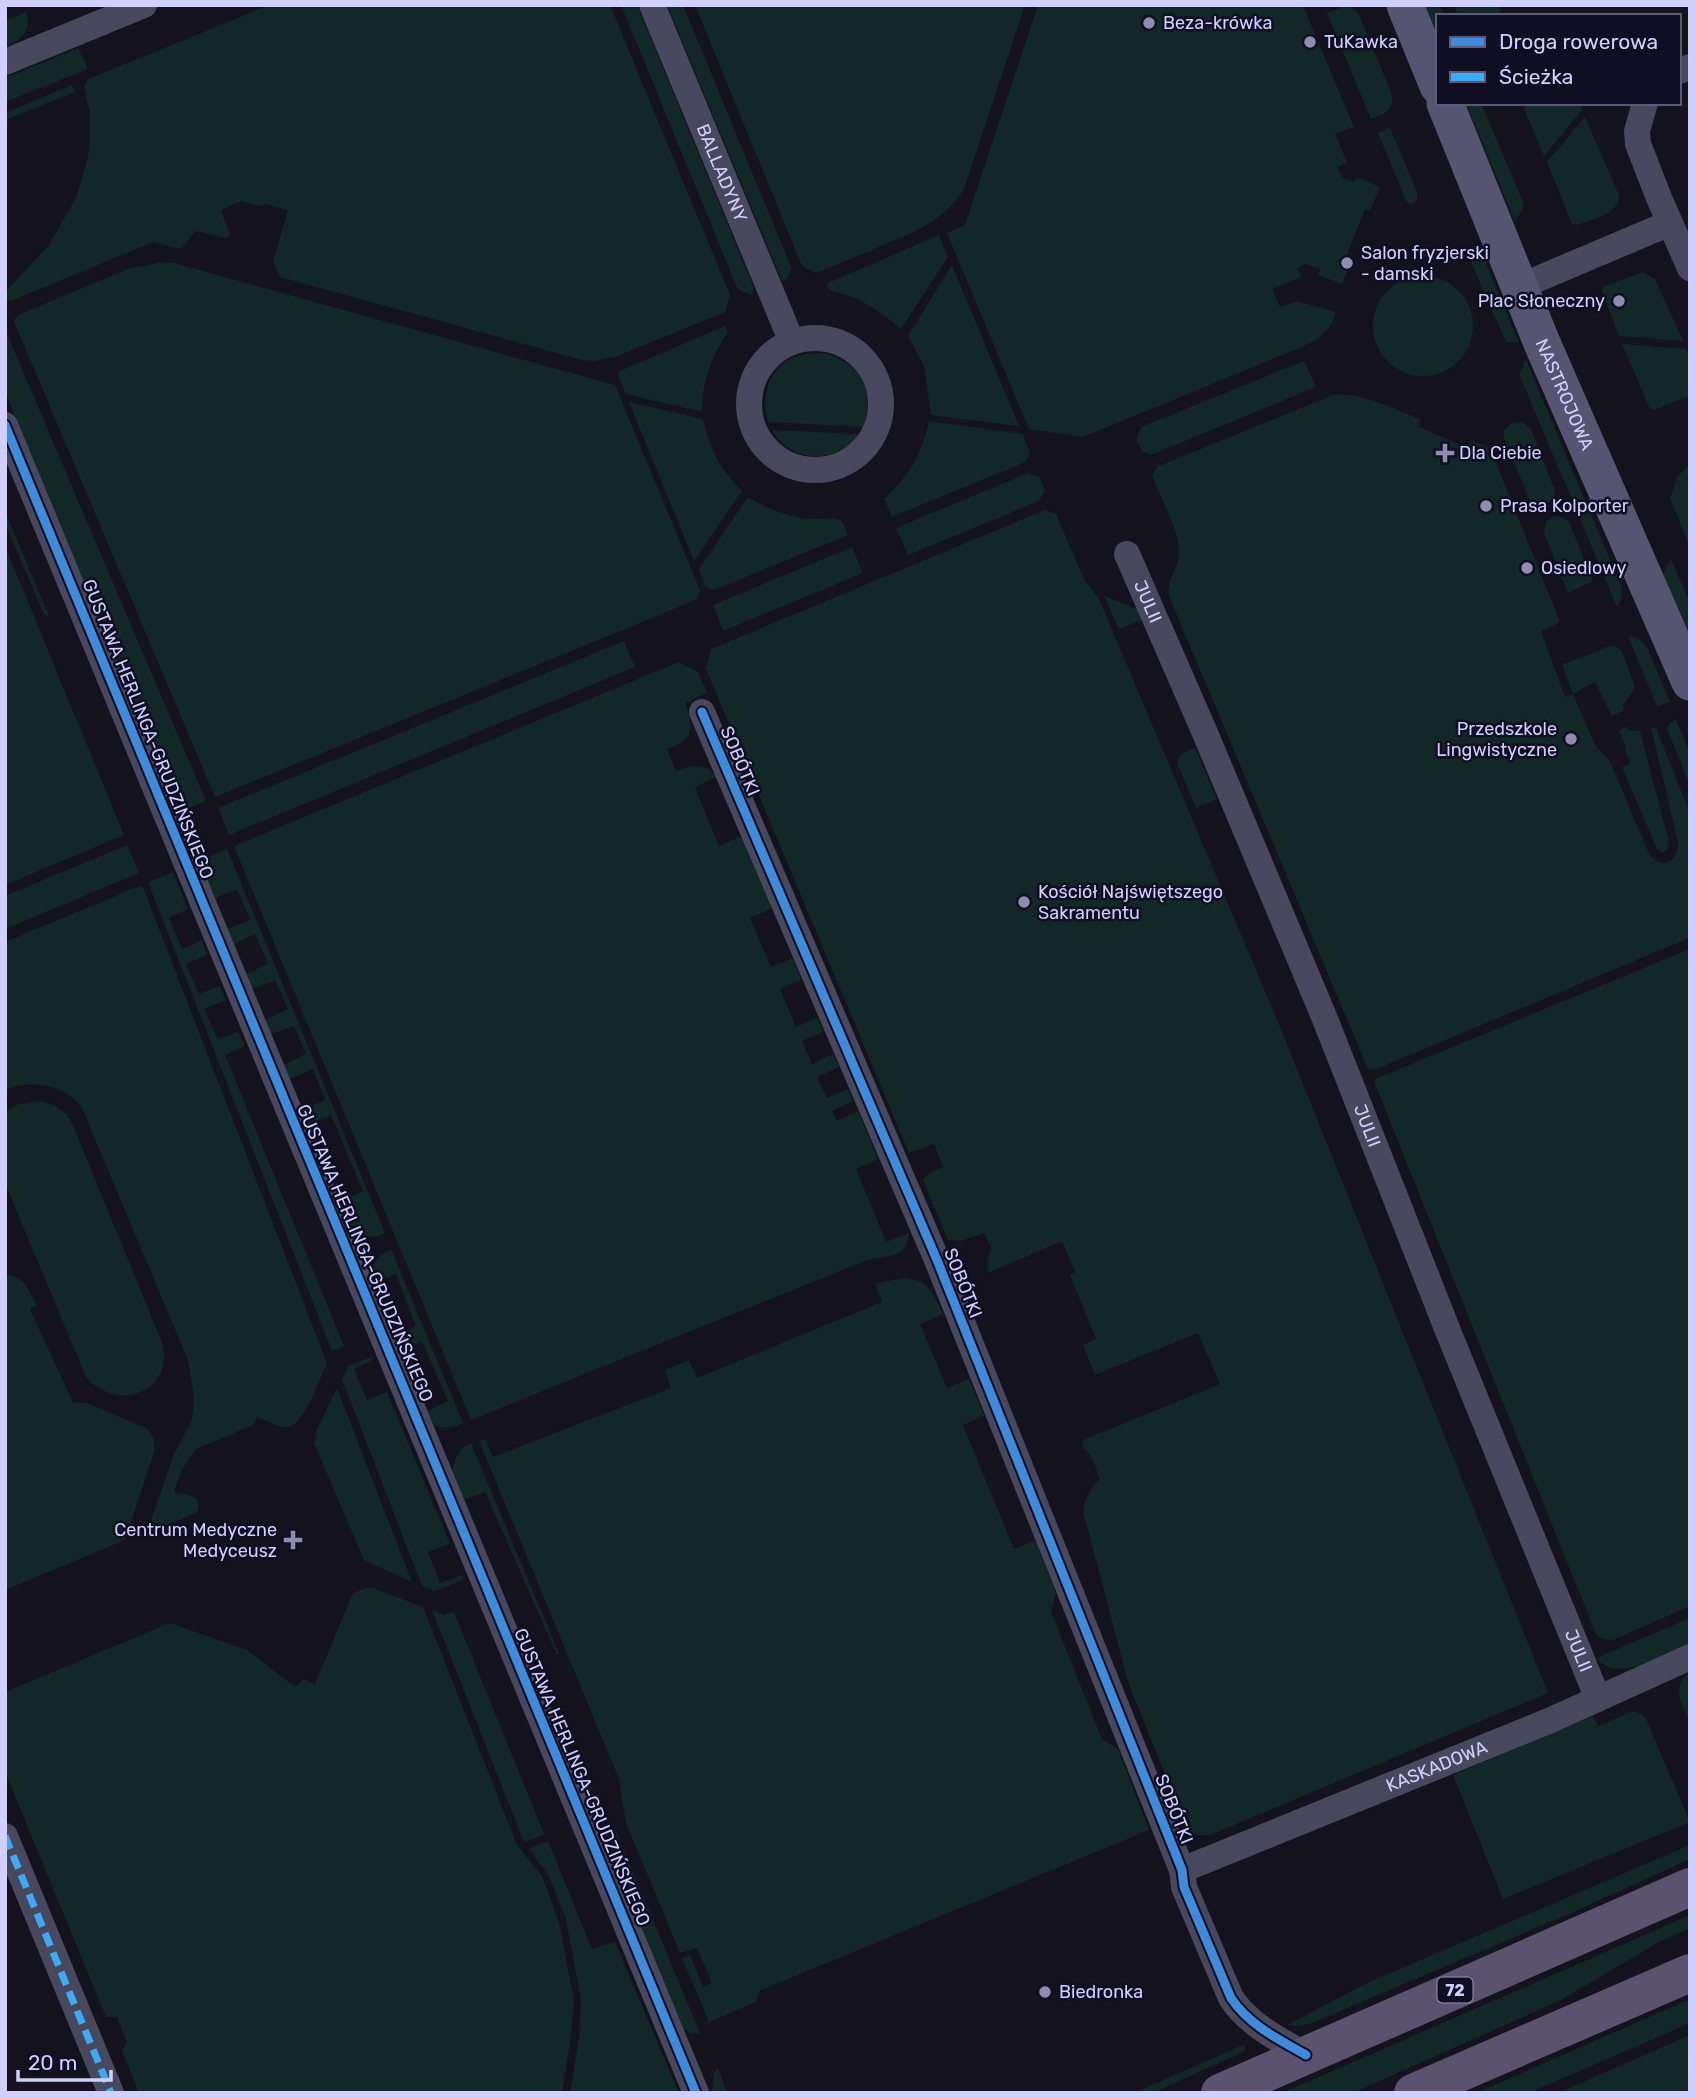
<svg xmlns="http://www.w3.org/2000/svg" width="1695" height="2098" font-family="Rubik,sans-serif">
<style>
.green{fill:#112827}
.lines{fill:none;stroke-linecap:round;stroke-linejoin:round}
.street{stroke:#47485e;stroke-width:26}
.secondary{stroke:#555571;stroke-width:37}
.primary{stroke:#5b5270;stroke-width:38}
.quiet{stroke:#3fa9f5;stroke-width:7;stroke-dasharray:14 7;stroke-linecap:butt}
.cycleway-casing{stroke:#100e22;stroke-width:13}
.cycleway{stroke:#408adc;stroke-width:9}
.poi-dot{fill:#8f8daf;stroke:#100e22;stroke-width:2.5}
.labels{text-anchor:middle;stroke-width:5;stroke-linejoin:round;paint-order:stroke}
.shield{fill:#100e22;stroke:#9795bc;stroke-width:2}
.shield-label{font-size:16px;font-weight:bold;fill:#d1cffe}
.poi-label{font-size:18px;fill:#d1cffe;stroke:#100e22;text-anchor:start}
.street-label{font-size:18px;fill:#d1cffe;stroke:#100e22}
</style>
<rect width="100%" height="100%" fill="#14121d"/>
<g class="green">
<polygon points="270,5 610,5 730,295 725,312 615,357 594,361 582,360 280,277 273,262 288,210 266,204 258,206 241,201 221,210 230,235 225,238 196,231 181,249 153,242 11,301 6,299 8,289 49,245 76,198 88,157 90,141 90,113 84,87 88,79"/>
<polygon points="621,5 637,5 754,288 752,295 738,290"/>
<polygon points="667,5 683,5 792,269 786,279 782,281"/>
<path d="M 695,5 L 1025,5 L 964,189 C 944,222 910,234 876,248 C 856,257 836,265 816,273 L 802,266 Z"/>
<path d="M 1038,5 L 1304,5 L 1303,6 L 1354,127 L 1335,134 L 1347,162 L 1337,167 L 1342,177 L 1354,182 L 1356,177 L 1380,187 L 1370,211 L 1365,209 L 1346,257 L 1352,260 L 1342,284 L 1318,275 L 1320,269 L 1306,264 L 1297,268 L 1301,277 L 1272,289 L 1280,307 L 1297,301 L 1336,312 C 1331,332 1317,340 1299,348 L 1083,437 L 1029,429 L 947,233 L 965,225 Z"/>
<path d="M 1347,5 L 1358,12 L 1392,95 C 1394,111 1384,114 1371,119 L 1327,13 Z"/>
<polygon points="1425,5 1440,5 1444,16 1438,16 1438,36"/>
<polygon points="1453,5 1503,5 1498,16 1459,16"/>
<path d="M 26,12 C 33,31 21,40 5,47 L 5,21 Z"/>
<polygon points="78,48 88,69 5,102 5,78"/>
<polygon points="72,85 75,92 8,119 5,145 5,113"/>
<polygon points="1466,103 1481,103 1521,197 1524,206 1515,222"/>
<polygon points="1524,103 1579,103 1582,110 1544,156 1525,111"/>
<path d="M 1585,117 L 1619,195 C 1619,215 1593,219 1577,225 L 1572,224 L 1547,162 Z"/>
<polygon points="1390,128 1417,192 1417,199 1414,203 1410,204 1406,201 1378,133"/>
<path d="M 939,235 L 948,257 L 901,329 C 877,308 860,298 829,290 L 826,284 Z"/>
<polygon points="1479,246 1519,343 1506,342 1470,260"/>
<polygon points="162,262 174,263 615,385 700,590 698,599 215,797 15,324 14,320 18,315 128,269"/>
<polygon points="952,265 1019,426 931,415 924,366 908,336"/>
<polygon points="1643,272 1655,279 1683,341 1619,336 1601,289 1605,286"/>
<circle cx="1423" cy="326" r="50"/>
<path d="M 725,326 L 728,332 C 711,356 702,383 702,412 L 626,394 L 618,376 L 620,371 Z"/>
<polygon points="5,329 206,801 179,812 5,391"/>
<polygon points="1622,344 1686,349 1690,358 1690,396 1654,410 1650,409"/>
<path d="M 823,353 C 862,365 875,386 864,427 L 768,422 C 761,399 767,372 790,359 C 800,354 812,353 823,353 Z"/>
<polygon points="1526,360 1622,588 1621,601 1617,607 1519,374"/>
<polygon points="1304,361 1316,387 1151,455 1142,451 1136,439 1141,427"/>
<path d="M 1335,394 C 1365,394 1393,408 1421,420 L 1419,427 L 1468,448 L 1472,440 L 1490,448 L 1560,622 L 1541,631 L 1565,697 L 1573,694 L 1562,665 L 1612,645 L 1621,650 L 1634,684 L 1634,690 L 1623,705 L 1624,710 L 1612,716 L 1595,682 L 1573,694 L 1595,745 L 1610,761 L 1649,854 C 1662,871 1679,862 1678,842 L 1651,728 L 1656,728 L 1690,813 L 1689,938 L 1374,1070 L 1368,1069 L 1169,596 C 1166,581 1178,569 1179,554 C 1180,531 1161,498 1152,476 L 1157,467 Z"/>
<path d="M 629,402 L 703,419 C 709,449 721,470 742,491 L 694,561 Z"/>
<path d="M 929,421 L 1023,434 L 1030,453 L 1025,462 L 892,517 L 884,499 C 911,473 920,458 929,421 Z"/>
<polygon points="1513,422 1522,422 1531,429 1555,491 1553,499 1546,505 1535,504 1529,498 1504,438 1504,430"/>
<path d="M 772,430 L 860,434 C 837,464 791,464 772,430 Z"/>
<polygon points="1687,467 1690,468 1690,548 1670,498 1678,476"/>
<polygon points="1028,473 1040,477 1045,490 1039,501 908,555 896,528"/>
<path d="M 748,497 C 767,509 789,517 812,519 C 820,520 834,515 840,520 C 844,523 846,531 848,535 L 714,590 L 705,586 L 699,569 Z"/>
<path d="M 1045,510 L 1056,514 L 1084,579 L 1099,599 L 1278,1022 L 1548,1693 L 1210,1835 L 1194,1835 L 1185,1824 L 1128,1682 L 1087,1526 C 1079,1508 1086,1492 1100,1479 C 1097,1472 1095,1463 1091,1457 C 1087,1450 1083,1451 1082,1442 L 1086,1439 L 1220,1384 L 1198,1333 L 1095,1375 L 1083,1345 L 1096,1339 L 1070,1275 L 1075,1272 L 1062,1241 L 988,1273 L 987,1261 L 991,1248 L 984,1233 L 961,1241 L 948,1240 L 923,1180 L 930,1172 L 943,1167 L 934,1144 L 909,1153 L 706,669 L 711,649 Z"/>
<polygon points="5,511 49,616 48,618 42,610 5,523"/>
<polygon points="1554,516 1564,518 1569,522 1593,581 1568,593 1544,533 1546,522"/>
<polygon points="5,546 124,835 5,885"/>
<polygon points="852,547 863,573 723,631 713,605"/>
<polygon points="1671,559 1690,603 1690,640 1662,576"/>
<polygon points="1104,596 1137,609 1142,620 1119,629"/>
<polygon points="1628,636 1638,638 1648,649 1670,702 1657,706"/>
<polygon points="624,641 635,667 229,835 218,808"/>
<path d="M 679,662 L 698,672 L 707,693 L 685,703 C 690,714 695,733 683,742 C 679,745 671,747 667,749 L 676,771 C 693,765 705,761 716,777 L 695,787 L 719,846 L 742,836 L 772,908 L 750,918 L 771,967 L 793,958 L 801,980 L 780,989 L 796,1027 L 818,1018 L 823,1032 L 802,1041 L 812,1064 L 833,1054 L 839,1067 L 817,1077 L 827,1098 L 848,1089 L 853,1101 L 832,1111 L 837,1121 L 858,1111 L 878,1159 L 856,1169 L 886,1242 L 909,1233 C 907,1259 887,1255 867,1260 L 471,1420 L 234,846 Z"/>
<polygon points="1676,719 1690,753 1690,786 1667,728 1670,723"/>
<polygon points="1627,727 1628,730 1640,731 1669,842 1668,848 1663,853 1657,849 1622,767 1631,763 1625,751 1626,747 1619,730"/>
<polygon points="1195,748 1217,799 1196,808 1177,763 1181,754"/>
<polygon points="127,845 139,873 5,929 5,896"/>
<path d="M 227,849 L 385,1233 C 357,1246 349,1223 340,1202 L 363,1191 L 331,1115 L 309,1125 L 303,1110 L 325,1100 L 313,1069 L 290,1079 L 284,1065 L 306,1054 L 294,1026 L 271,1034 L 265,1020 L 288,1009 L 275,980 L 252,989 L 246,974 L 268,964 L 255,934 L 234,944 L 227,929 L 250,920 L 237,889 L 215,898 L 199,861 Z"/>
<polygon points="173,872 188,909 169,918 182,949 202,940 207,955 186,964 199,994 220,986 226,1000 204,1009 218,1039 238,1032 245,1046 225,1055 344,1346 332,1351 148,882"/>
<path d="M 142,885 L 327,1363 C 320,1378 304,1426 288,1427 C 278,1428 266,1420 257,1417 L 253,1425 L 196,1449 L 181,1471 L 174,1492 C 186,1495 204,1494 197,1512 L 146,1535 L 173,1456 L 192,1420 L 194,1398 L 188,1360 L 81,1106 C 61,1083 32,1080 5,1090 L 5,942 Z"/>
<path d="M 1690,949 L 1690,1606 L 1613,1640 C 1606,1640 1601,1639 1596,1634 L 1375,1084 L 1375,1079 Z"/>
<path d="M 37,1101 C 53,1103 63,1108 72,1123 L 161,1340 C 178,1389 119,1415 86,1377 L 5,1183 L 5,1111 L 19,1104 Z"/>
<path d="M 391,1249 L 463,1423 C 453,1428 445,1429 434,1425 L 427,1411 L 448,1401 L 422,1341 L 402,1350 L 396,1336 L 416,1326 L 396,1274 L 374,1283 C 368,1265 376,1257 391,1249 Z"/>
<path d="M 11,1275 C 26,1280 30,1293 37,1306 L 30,1308 L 32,1314 L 73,1402 L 87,1403 L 148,1429 L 153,1437 L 155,1449 L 125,1540 L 5,1590 L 5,1276 Z"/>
<path d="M 902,1278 C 929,1278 933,1294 943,1314 L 920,1324 L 947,1388 L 969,1379 L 984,1416 L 963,1425 L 1014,1549 L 1035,1540 L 1056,1593 L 1051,1612 L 1054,1619 L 1102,1739 L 1118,1749 L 1149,1830 L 759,1991 L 756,2002 L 709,2022 L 682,1958 L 690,1955 L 703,1987 L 712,1983 L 697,1948 L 680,1953 L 626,1823 L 619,1779 L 479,1441 L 485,1439 L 493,1457 L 671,1388 L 665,1370 L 689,1360 L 697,1378 L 882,1302 L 875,1284 Z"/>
<polygon points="372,1357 374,1359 354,1369 367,1400 387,1392 450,1544 428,1552 440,1583 462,1575 464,1580 434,1591 422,1586 342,1379 349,1365"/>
<polygon points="337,1388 412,1582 364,1560 314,1443 316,1431"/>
<path d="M 471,1443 L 559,1654 L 557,1655 L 485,1492 L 463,1500 L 452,1472 C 454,1459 459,1448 471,1443 Z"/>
<polygon points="366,1588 373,1588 423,1607 517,1845 542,1876 559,1922 574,2000 571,2036 562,2093 139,2093 122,2050 127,2043 117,2017 106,2017 5,1772 5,1692 170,1623 247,1650 295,1687 304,1679 315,1684 353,1593"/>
<polygon points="432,1610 443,1615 454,1612 544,1834 524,1842"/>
<path d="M 1690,1618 L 1690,1643 C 1664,1654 1618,1685 1596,1658 Z"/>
<path d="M 1690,1673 L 1690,1721 C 1682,1706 1670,1685 1690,1673 Z"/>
<polygon points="1634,1711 1643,1715 1647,1721 1690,1822 1503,1899 1453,1775 1593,1716 1598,1726"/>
<polygon points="614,1826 700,2033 691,2034 682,2027 610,1853 609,1836"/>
<polygon points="548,1841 592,1949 615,1942 679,2093 570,2093 579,2038 581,2000 566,1919 549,1876 529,1849"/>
<polygon points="1690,1845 1690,1859 1569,1914 1312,2023 1299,2026 1287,2025 1367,1983"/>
<polygon points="1690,1915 1690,1928 1659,1942 1561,2000 1353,2093 1282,2093"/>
<polygon points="1690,1999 1690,2023 1529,2093 1476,2093"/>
<polygon points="1690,2035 1690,2089 1681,2093 1558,2093"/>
<polygon points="1245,2044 1245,2051 1153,2093 1134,2093"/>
<polygon points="718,2068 727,2093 712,2093 714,2073"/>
</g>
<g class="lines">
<g class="street">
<path id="s1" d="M 652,5 L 791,340"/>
<polyline points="5,62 144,5"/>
<polyline points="1679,71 1690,67"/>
<polyline points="1645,103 1637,131 1638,144 1659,198 1690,268"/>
<polyline points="1519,287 1670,223"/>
<circle cx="815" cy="404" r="66"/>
<polyline points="5,425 696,2093"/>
<path id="s2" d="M 1127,554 L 1205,733 L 1325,1019 L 1448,1331 L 1598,1699"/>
<path d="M 702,712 L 937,1260 L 1182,1870 L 1184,1887 L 1231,1998 C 1249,2025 1278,2039 1306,2055"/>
<polyline points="5,1836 111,2093"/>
<path id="s3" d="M 1182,1870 L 1551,1720 L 1690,1657"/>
</g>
<g class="secondary">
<polyline points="1405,5 1438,86"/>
<path id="s4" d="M 1445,103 L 1542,343 L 1690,682"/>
</g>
<g class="primary">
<polyline points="1220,2093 1690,1887"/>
<polyline points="1413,2093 1690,1973"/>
</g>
<polyline class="quiet" points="5,1836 111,2093"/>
<g class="cycleway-casing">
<g id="cycleway">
<polyline points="5,425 696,2093"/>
<path d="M 702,712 L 937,1260 L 1182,1870 L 1184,1887 L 1231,1998 C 1249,2025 1278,2039 1306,2055"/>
</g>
</g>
<use href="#cycleway" class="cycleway"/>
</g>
<g class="poi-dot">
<circle cx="1149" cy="23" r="7"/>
<circle cx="1310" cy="42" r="7"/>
<circle cx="1347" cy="263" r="7"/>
<circle cx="1619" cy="301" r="7"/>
<path d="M1441.5 442.5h7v7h7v7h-7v7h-7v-7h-7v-7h7z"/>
<circle cx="1486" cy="506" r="7"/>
<circle cx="1527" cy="568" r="7"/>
<circle cx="1571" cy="739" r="7"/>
<circle cx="1024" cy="902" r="7"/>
<path d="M289.5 1529.5h7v7h7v7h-7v7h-7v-7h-7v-7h7z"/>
<circle cx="1045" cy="1992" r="7"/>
</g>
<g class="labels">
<rect class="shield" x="1437.5" y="1977.5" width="35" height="25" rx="5"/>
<g class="shield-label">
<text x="1455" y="1996">72</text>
</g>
<g class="poi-label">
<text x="1163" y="29">Beza-krówka</text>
<text x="1324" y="48">TuKawka</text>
<text x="1361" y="259">Salon fryzjerski<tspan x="1361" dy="21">- damski</tspan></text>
<text x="1605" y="307" text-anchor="end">Plac Słoneczny</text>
<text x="1459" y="459">Dla Ciebie</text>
<text x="1500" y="512">Prasa Kolporter</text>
<text x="1541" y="574">Osiedlowy</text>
<text x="1557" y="735" text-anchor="end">Przedszkole<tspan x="1557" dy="21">Lingwistyczne</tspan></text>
<text x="1038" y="898">Kościół Najświętszego<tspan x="1038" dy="21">Sakramentu</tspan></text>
<text x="277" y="1536" text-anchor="end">Centrum Medyczne<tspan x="277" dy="21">Medyceusz</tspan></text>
<text x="1059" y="1998">Biedronka</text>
</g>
<g class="street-label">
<text dy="6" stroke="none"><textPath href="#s1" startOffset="182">BALLADYNY</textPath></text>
<text dy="6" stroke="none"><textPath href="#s4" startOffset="315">NASTROJOWA</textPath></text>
<text dy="6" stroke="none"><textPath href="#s2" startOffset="52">JULII</textPath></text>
<text transform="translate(148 729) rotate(68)" y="6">GUSTAWA HERLINGA-GRUDZIŃSKIEGO</text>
<text transform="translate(740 761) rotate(67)" y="6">SOBÓTKI</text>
<text dy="6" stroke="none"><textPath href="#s2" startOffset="620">JULII</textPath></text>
<text transform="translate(365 1253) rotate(67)" y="6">GUSTAWA HERLINGA-GRUDZIŃSKIEGO</text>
<text transform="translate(963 1283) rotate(68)" y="6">SOBÓTKI</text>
<text dy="6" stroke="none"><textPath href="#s2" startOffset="1186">JULII</textPath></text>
<text dy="6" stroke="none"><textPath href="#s3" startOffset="275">KASKADOWA</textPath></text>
<text transform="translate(582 1777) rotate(67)" y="6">GUSTAWA HERLINGA-GRUDZIŃSKIEGO</text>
<text transform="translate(1174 1809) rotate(68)" y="6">SOBÓTKI</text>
</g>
</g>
<rect width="1695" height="2098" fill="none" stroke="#d1cffe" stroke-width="14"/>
<rect x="1436" y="14" width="245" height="91" fill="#100e22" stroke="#5d5b7a" stroke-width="2"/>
<rect x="1450" y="37" width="35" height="10" fill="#408adc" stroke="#5d5b7a" stroke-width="2"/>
<text x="1499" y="49" font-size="21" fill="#d1cffe">Droga rowerowa</text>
<rect x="1450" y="72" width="35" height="10" fill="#3fa9f5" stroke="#5d5b7a" stroke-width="2"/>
<text x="1499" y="84" font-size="21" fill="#d1cffe">Ścieżka</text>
<path d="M18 2070v10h93v-10" fill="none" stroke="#d1cffe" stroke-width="3.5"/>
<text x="28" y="2070" font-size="21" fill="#d1cffe" stroke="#100e22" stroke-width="5" paint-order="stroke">20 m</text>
</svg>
